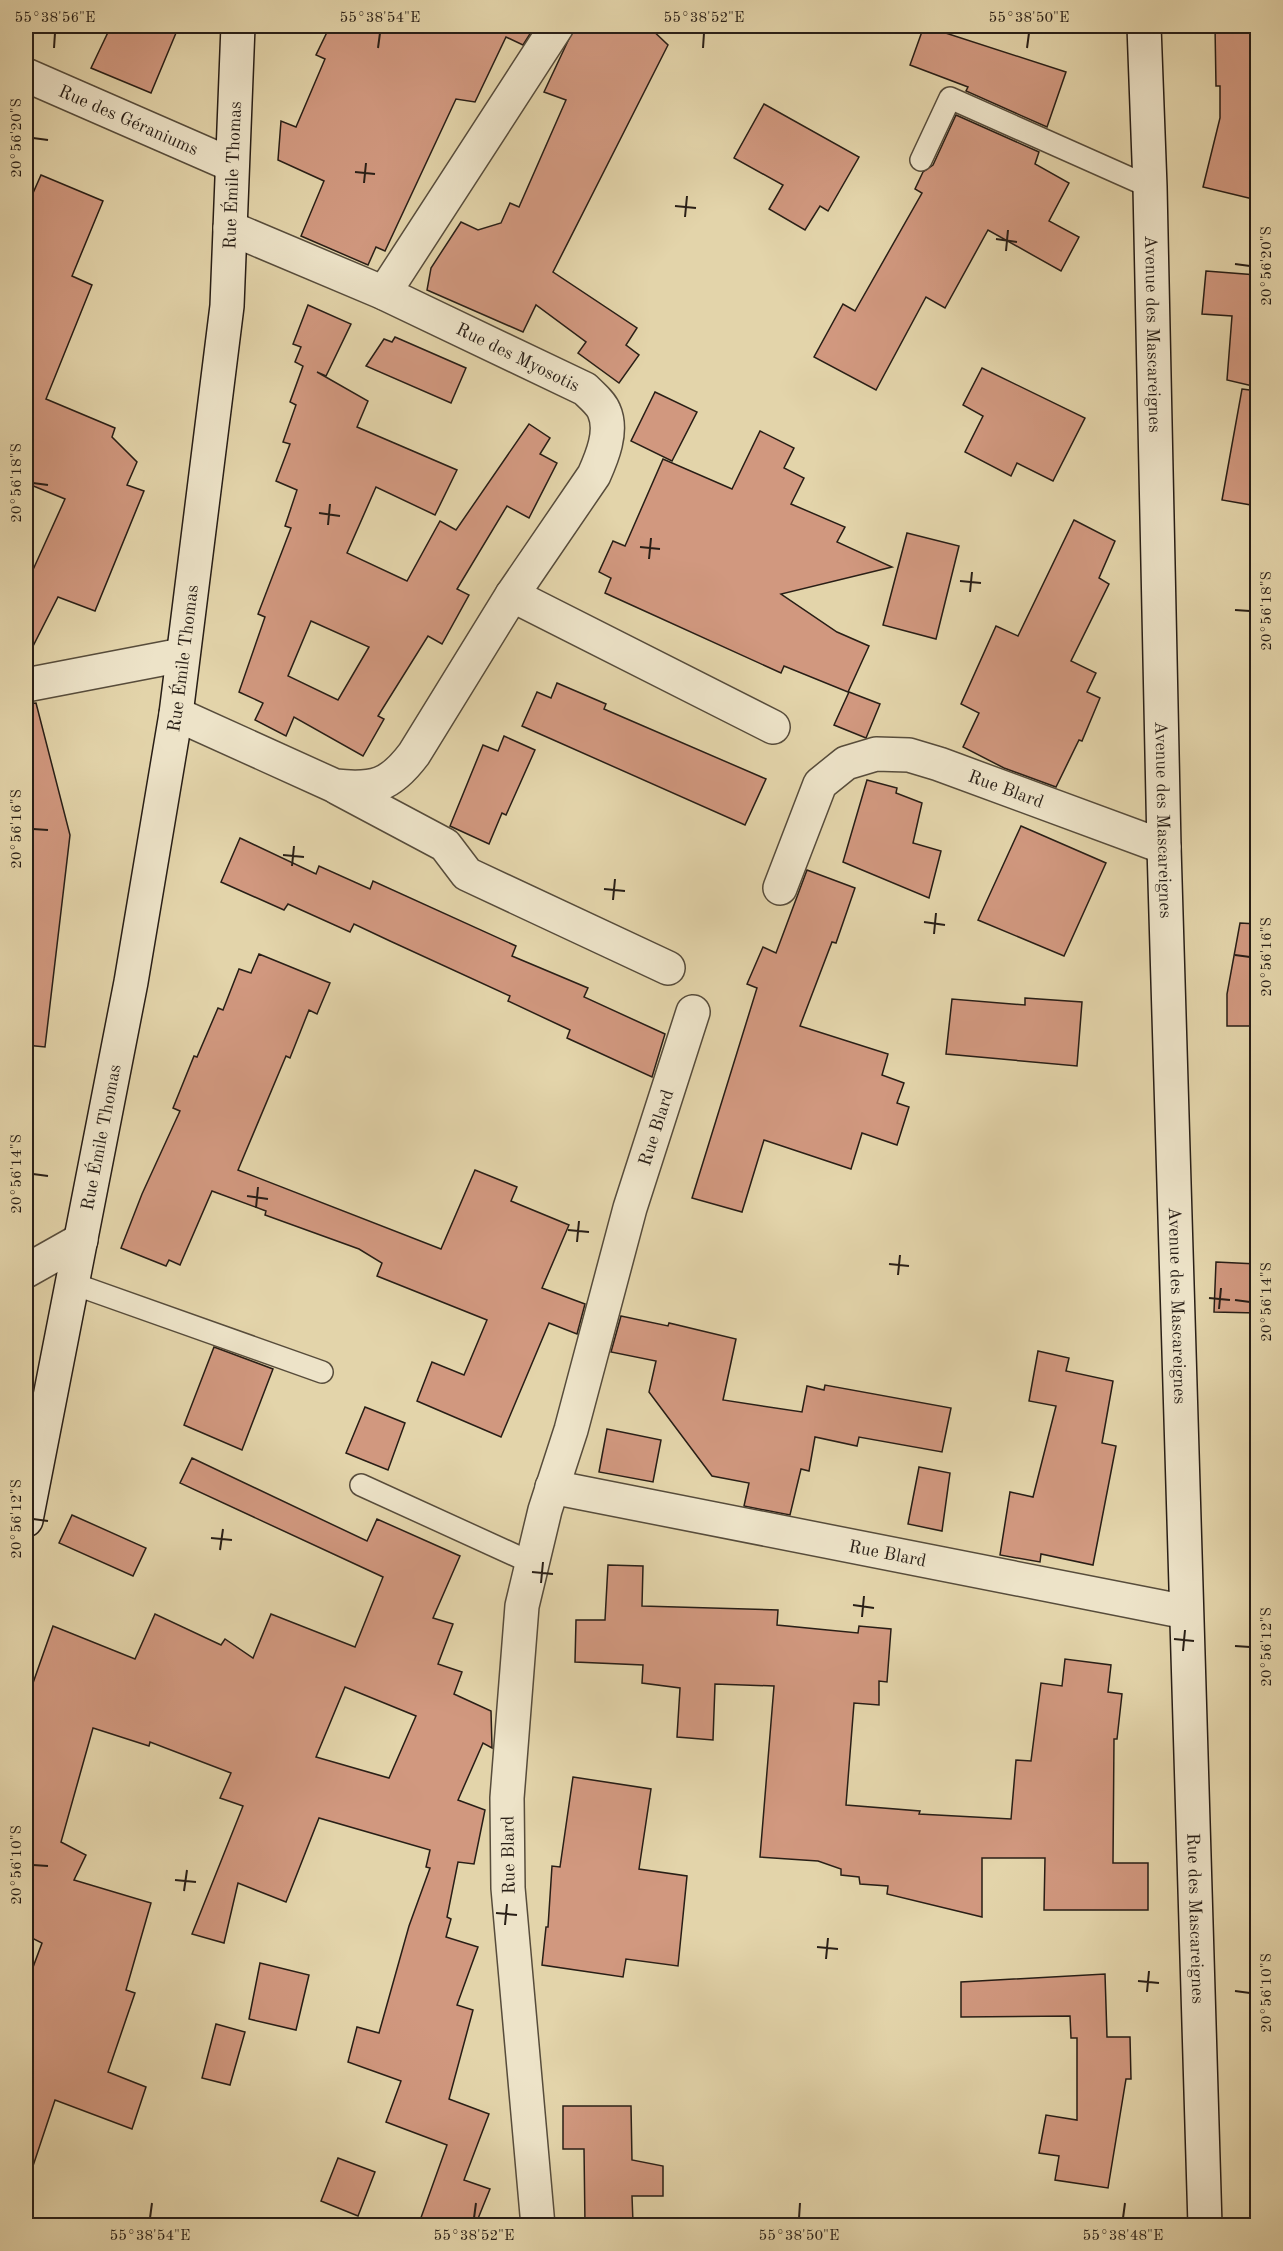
<svg xmlns="http://www.w3.org/2000/svg" width="1283" height="2251" font-family="'Old Standard TT',serif">
<style>
.building{fill:#d1987f;stroke:#281e16;stroke-width:1.5;fill-rule:evenodd}
.lines{fill:none;stroke-linecap:round;stroke-linejoin:round}
.lane-casing{stroke:#574c3b;stroke-width:24}
.street-casing{stroke:#574c3b;stroke-width:36}
.secondary-casing{stroke:#281e16;stroke-width:36}
.lane{stroke:#ede3c8;stroke-width:21}
.street{stroke:#ede3c8;stroke-width:33}
.secondary{stroke:#ede3c8;stroke-width:33}
.ticks{fill:none;stroke:#281e16;stroke-width:2}
.labels{text-anchor:middle;stroke-width:4.5;stroke-linejoin:round;paint-order:stroke}
.street-label{font-size:18px;fill:#281e16;stroke:#ede3c8}
.neatline{fill:none;stroke:#281e16;stroke-width:2}
.ticks-label{font-size:15px;text-anchor:middle;fill:#281e16}
</style>
<rect width="100%" height="100%" fill="#e3d4aa"/>
<filter id="stains"><feTurbulence type="fractalNoise" baseFrequency=".00333" numOctaves="4"/><feColorMatrix values="0 0 0 0 .2 0 0 0 0 .09 0 0 0 0 .02 0 0 0 .5 -.17"/></filter>
<radialGradient id="worn" r=".72"><stop offset=".6" stop-color="#630" stop-opacity="0"/><stop offset="1" stop-color="#630" stop-opacity=".3"/></radialGradient>
<g class="building">
<polygon points="111,26 158,26 176,33 151,93 91,68"/>
<polygon points="330,26 535,26 523,45 506,37 475,102 456,99 385,251 376,247 368,265 301,236 324,181 278,160 281,121 296,127 325,59 316,55"/>
<polygon points="575,26 648,26 668,45 553,272 637,328 626,345 639,355 619,383 578,353 586,342 536,305 523,332 427,290 431,268 461,222 478,230 501,223 510,203 519,207 566,100 544,92"/>
<polygon points="924,26 1066,72 1047,127 966,91 968,87 910,65"/>
<polygon points="1215,26 1257,26 1257,200 1203,187 1220,118 1220,86 1216,86"/>
<polygon points="764,104 859,157 828,211 820,206 805,230 769,209 783,185 734,158"/>
<polygon points="956,115 1039,152 1035,164 1069,183 1049,221 1079,237 1061,271 988,230 945,308 926,297 876,390 814,357 843,304 855,311 922,193 915,189 923,172 933,165"/>
<polygon points="41,175 103,201 72,276 92,285 46,399 115,428 112,437 137,462 127,485 144,491 95,611 58,597 26,660 26,574 32,572 65,499 26,483 26,209"/>
<polygon points="1206,271 1257,275 1257,387 1227,380 1232,316 1202,314"/>
<path d="M 308,305 L 351,324 L 326,376 L 317,372 L 368,401 L 357,427 L 457,470 L 435,515 L 376,487 L 347,553 L 407,581 L 440,521 L 456,530 L 529,424 L 550,438 L 540,454 L 557,463 L 529,518 L 507,506 L 457,589 L 469,595 L 442,644 L 428,636 L 378,716 L 384,719 L 363,756 L 294,717 L 286,736 L 255,720 L 263,703 L 239,692 L 265,617 L 258,614 L 291,528 L 285,526 L 297,490 L 276,481 L 290,444 L 283,442 L 296,405 L 290,402 L 303,366 L 295,362 L 301,347 L 293,344 ZM 311,621 L 369,647 L 338,700 L 288,676 Z"/>
<polygon points="395,337 466,368 451,403 366,366 384,339 392,342"/>
<polygon points="982,368 1085,418 1053,481 1017,463 1011,476 965,452 983,416 963,405"/>
<polygon points="1242,389 1257,391 1257,506 1222,500"/>
<polygon points="655,392 697,412 672,461 631,441"/>
<polygon points="760,431 794,448 784,468 804,478 791,504 845,527 837,542 892,567 781,594 837,632 869,646 848,692 784,666 781,673 605,593 611,578 599,572 613,541 625,546 663,459 732,489"/>
<polygon points="1074,520 1115,541 1099,578 1109,584 1071,661 1096,673 1087,692 1100,698 1082,741 1079,740 1056,787 1004,768 963,747 979,713 961,704 996,626 1018,636"/>
<polygon points="907,533 959,546 936,639 883,625"/>
<polygon points="557,683 606,704 604,709 766,779 745,825 522,726 537,692 551,698"/>
<polygon points="849,692 880,704 866,738 834,725"/>
<polygon points="36,703 70,835 45,1047 26,1045 26,704"/>
<polygon points="504,736 535,750 506,815 502,813 489,844 450,826 483,745 498,751"/>
<polygon points="867,780 897,788 896,793 922,803 913,843 941,851 929,898 843,862"/>
<polygon points="1021,826 1106,863 1064,956 978,920"/>
<polygon points="240,838 316,874 319,866 370,889 373,881 516,946 512,956 588,988 584,997 665,1034 652,1077 567,1038 570,1030 508,1001 510,996 390,941 354,924 350,932 288,904 284,910 221,882"/>
<polygon points="807,870 855,888 836,943 832,942 800,1026 888,1054 882,1075 904,1083 897,1103 909,1107 897,1145 862,1133 851,1169 764,1140 742,1212 692,1198 757,988 747,984 763,947 776,953"/>
<polygon points="1240,923 1257,924 1257,1026 1227,1026 1227,994"/>
<polygon points="259,954 330,983 317,1014 309,1010 290,1058 286,1056 238,1170 441,1249 475,1170 517,1187 511,1201 569,1225 542,1288 585,1304 577,1334 549,1323 501,1437 417,1401 432,1362 464,1375 487,1320 377,1276 382,1263 359,1249 265,1215 266,1211 212,1191 180,1265 169,1260 166,1266 121,1248 142,1194 180,1111 173,1108 194,1056 197,1057 218,1008 223,1010 239,969 251,973"/>
<polygon points="1025,998 1082,1002 1077,1066 946,1054 952,999 1025,1005"/>
<polygon points="1216,1262 1257,1264 1257,1313 1214,1312"/>
<polygon points="621,1316 668,1326 669,1323 736,1339 723,1400 802,1412 807,1386 824,1390 825,1385 951,1408 942,1452 859,1437 857,1446 815,1437 809,1471 801,1469 790,1515 744,1506 749,1483 712,1476 649,1392 656,1361 611,1352"/>
<polygon points="214,1347 273,1369 242,1450 184,1425"/>
<polygon points="1038,1351 1069,1358 1066,1371 1113,1381 1102,1443 1116,1446 1093,1565 1041,1554 1040,1562 1000,1555 1010,1492 1033,1497 1056,1406 1029,1401"/>
<polygon points="365,1407 405,1423 388,1470 346,1453"/>
<polygon points="607,1429 661,1440 653,1482 599,1472"/>
<path d="M 192,1458 L 367,1541 L 377,1519 L 460,1556 L 433,1618 L 453,1624 L 438,1664 L 462,1672 L 454,1694 L 491,1711 L 492,1748 L 483,1743 L 458,1800 L 485,1810 L 474,1864 L 458,1862 L 447,1917 L 451,1919 L 446,1937 L 478,1947 L 457,2005 L 473,2010 L 449,2099 L 489,2114 L 464,2180 L 490,2189 L 475,2226 L 418,2226 L 447,2145 L 386,2122 L 401,2081 L 348,2062 L 357,2027 L 379,2033 L 409,1926 L 430,1868 L 426,1867 L 430,1850 L 319,1818 L 286,1902 L 238,1883 L 224,1943 L 192,1934 L 243,1806 L 220,1798 L 231,1773 L 150,1742 L 149,1746 L 93,1728 L 61,1842 L 86,1855 L 74,1880 L 151,1903 L 126,1990 L 135,1993 L 108,2072 L 146,2087 L 132,2129 L 55,2100 L 31,2172 L 26,2171 L 26,1986 L 42,1943 L 26,1935 L 26,1780 L 31,1760 L 26,1758 L 26,1703 L 53,1626 L 135,1659 L 155,1614 L 221,1645 L 225,1639 L 253,1658 L 271,1614 L 355,1647 L 383,1577 L 180,1483 ZM 345,1687 L 416,1716 L 389,1778 L 316,1757 Z"/>
<polygon points="919,1467 950,1473 942,1531 908,1524"/>
<polygon points="72,1515 146,1548 133,1576 59,1543"/>
<polygon points="608,1565 643,1566 642,1606 778,1610 777,1625 858,1633 859,1626 891,1629 887,1682 879,1681 879,1705 854,1703 846,1805 920,1811 919,1814 1011,1819 1016,1760 1031,1761 1041,1683 1062,1686 1065,1659 1111,1665 1108,1692 1122,1694 1117,1739 1114,1739 1113,1863 1148,1863 1148,1910 1044,1910 1045,1858 982,1858 982,1917 887,1894 888,1886 860,1884 859,1877 841,1875 841,1869 818,1861 760,1857 774,1686 715,1684 713,1740 677,1737 680,1688 642,1683 643,1665 575,1662 576,1620 605,1620"/>
<polygon points="573,1777 651,1789 639,1869 687,1876 678,1966 626,1959 623,1977 542,1965 546,1927 548,1927 552,1866 560,1867"/>
<polygon points="260,1963 309,1975 296,2030 249,2019"/>
<polygon points="1105,1974 1107,2037 1130,2037 1131,2079 1126,2079 1108,2188 1055,2180 1059,2156 1039,2153 1046,2115 1077,2120 1077,2038 1071,2038 1070,2016 961,2017 961,1982"/>
<polygon points="216,2024 245,2032 230,2085 202,2078"/>
<polygon points="563,2106 631,2106 632,2160 663,2166 663,2196 632,2196 633,2223 585,2224 584,2149 563,2149"/>
<polygon points="338,2158 375,2172 358,2216 321,2201"/>
</g>
<g class="lines">
<g class="lane-casing">
<g id="lane">
<polyline points="921,160 950,98 1150,187"/>
<polyline points="74,1284 322,1372"/>
<polyline points="361,1485 532,1563"/>
</g>
</g>
<g class="street-casing">
<g id="street">
<path id="s1" d="M 26,75 L 232,165"/>
<polyline points="384,293 557,26"/>
<polyline points="512,595 773,727"/>
<polyline points="26,685 182,655"/>
<path d="M 176,714 L 335,786 C 374,790 390,786 414,754 L 512,595 L 594,475 C 602,457 613,431 604,411 C 601,403 591,395 585,389 L 384,293 L 230,228"/>
<polyline points="338,788 445,845 467,874 668,968"/>
<path id="s2" d="M 780,888 L 820,784 L 846,763 L 876,754 L 909,755 L 939,764 L 1164,847"/>
<polyline points="26,1271 81,1240"/>
<path id="s3" d="M 552,1487 L 1186,1612"/>
<path id="s4" d="M 538,2226 L 508,1888 L 507,1798 L 522,1606 L 545,1510 L 571,1430 L 630,1208 L 693,1012"/>
</g>
</g>
<g class="secondary-casing">
<g id="secondary">
<path id="s5" d="M 1144,26 L 1150,187 L 1164,847 L 1205,2226"/>
<path id="s6" d="M 26,1520 L 131,982 L 176,714 L 227,306 L 238,26"/>
</g>
</g>
<use href="#lane" class="lane"/>
<use href="#street" class="street"/>
<use href="#secondary" class="secondary"/>
</g>
<path class="ticks" d="M 54,48 L 55,33M 378,48 L 380,33M 703,48 L 704,33M 1027,48 L 1029,33M 33,138 L 48,140M 355,172 L 375,174M 364,183 L 366,163M 675,206 L 696,208M 685,217 L 687,196M 996,239 L 1017,242M 1006,251 L 1008,230M 1235,264 L 1250,266M 33,483 L 48,485M 319,513 L 340,516M 328,525 L 330,504M 640,547 L 660,549M 649,559 L 651,538M 960,581 L 981,583M 970,592 L 972,572M 1235,610 L 1250,611M 33,829 L 48,830M 283,855 L 304,857M 292,866 L 294,846M 604,889 L 625,891M 613,900 L 615,879M 924,922 L 945,925M 934,934 L 936,913M 1235,955 L 1250,957M 33,1174 L 48,1176M 247,1196 L 268,1199M 256,1208 L 258,1187M 568,1230 L 589,1232M 577,1242 L 579,1221M 889,1264 L 909,1266M 898,1275 L 900,1255M 1209,1298 L 1230,1300M 1235,1300 L 1250,1302M 1219,1309 L 1221,1288M 33,1519 L 48,1521M 211,1538 L 232,1540M 220,1550 L 223,1529M 532,1572 L 553,1574M 541,1583 L 543,1562M 853,1605 L 874,1608M 862,1617 L 864,1596M 1174,1639 L 1194,1641M 1235,1646 L 1250,1647M 1183,1651 L 1185,1630M 33,1865 L 48,1866M 175,1880 L 196,1882M 184,1891 L 187,1870M 496,1913 L 517,1915M 505,1925 L 507,1904M 817,1947 L 838,1949M 826,1959 L 828,1938M 1138,1981 L 1159,1983M 1235,1991 L 1250,1993M 1147,1992 L 1149,1971M 150,2218 L 152,2203M 474,2218 L 476,2203M 799,2218 L 800,2203M 1123,2218 L 1125,2203"/>
<g class="labels">
<g class="street-label">
<text dy="6" stroke="none"><textPath href="#s1" startOffset="112">Rue des Géraniums</textPath></text>
<text dy="6" stroke="none"><textPath href="#s6" startOffset="1362">Rue Émile Thomas</textPath></text>
<text dy="6" stroke="none"><textPath href="#s5" startOffset="308">Avenue des Mascareignes</textPath></text>
<text transform="translate(518 357) rotate(26)" y="6">Rue des Myosotis</text>
<text dy="6" stroke="none"><textPath href="#s6" startOffset="876">Rue Émile Thomas</textPath></text>
<text dy="6" stroke="none"><textPath href="#s2" startOffset="312">Rue Blard</textPath></text>
<text dy="6" stroke="none"><textPath href="#s5" startOffset="794">Avenue des Mascareignes</textPath></text>
<text dy="6" stroke="none"><textPath href="#s4" startOffset="1119">Rue Blard</textPath></text>
<text dy="6" stroke="none"><textPath href="#s6" startOffset="390">Rue Émile Thomas</textPath></text>
<text dy="6" stroke="none"><textPath href="#s5" startOffset="1280">Avenue des Mascareignes</textPath></text>
<text dy="6" stroke="none"><textPath href="#s3" startOffset="342">Rue Blard</textPath></text>
<text transform="translate(508 1855) rotate(-91)" y="6">Rue Blard</text>
<text dy="6" stroke="none"><textPath href="#s5" startOffset="1893">Rue des Mascareignes</textPath></text>
</g>
</g>
<rect width="1283" height="2251" fill="none" stroke="#e3d4aa" stroke-width="66"/>
<rect x="33" y="33" width="1217" height="2185" class="neatline"/>
<g class="ticks-label">
<text x="55" y="22">55°38'56"E</text>
<text x="380" y="22">55°38'54"E</text>
<text x="704" y="22">55°38'52"E</text>
<text x="1029" y="22">55°38'50"E</text>
<text transform="translate(16 138) rotate(-90)" y="5">20°56'20"S</text>
<text transform="translate(1266 266) rotate(-90)" y="5">20°56'20"S</text>
<text transform="translate(16 483) rotate(-90)" y="5">20°56'18"S</text>
<text transform="translate(1266 611) rotate(-90)" y="5">20°56'18"S</text>
<text transform="translate(16 829) rotate(-90)" y="5">20°56'16"S</text>
<text transform="translate(1266 957) rotate(-90)" y="5">20°56'16"S</text>
<text transform="translate(16 1174) rotate(-90)" y="5">20°56'14"S</text>
<text transform="translate(1266 1302) rotate(-90)" y="5">20°56'14"S</text>
<text transform="translate(16 1519) rotate(-90)" y="5">20°56'12"S</text>
<text transform="translate(1266 1647) rotate(-90)" y="5">20°56'12"S</text>
<text transform="translate(16 1865) rotate(-90)" y="5">20°56'10"S</text>
<text transform="translate(1266 1993) rotate(-90)" y="5">20°56'10"S</text>
<text x="150" y="2240">55°38'54"E</text>
<text x="474" y="2240">55°38'52"E</text>
<text x="799" y="2240">55°38'50"E</text>
<text x="1123" y="2240">55°38'48"E</text>
</g>
<rect width="100%" height="100%" filter="url(#stains)"/>
<rect width="100%" height="100%" fill="url(#worn)"/>
</svg>
